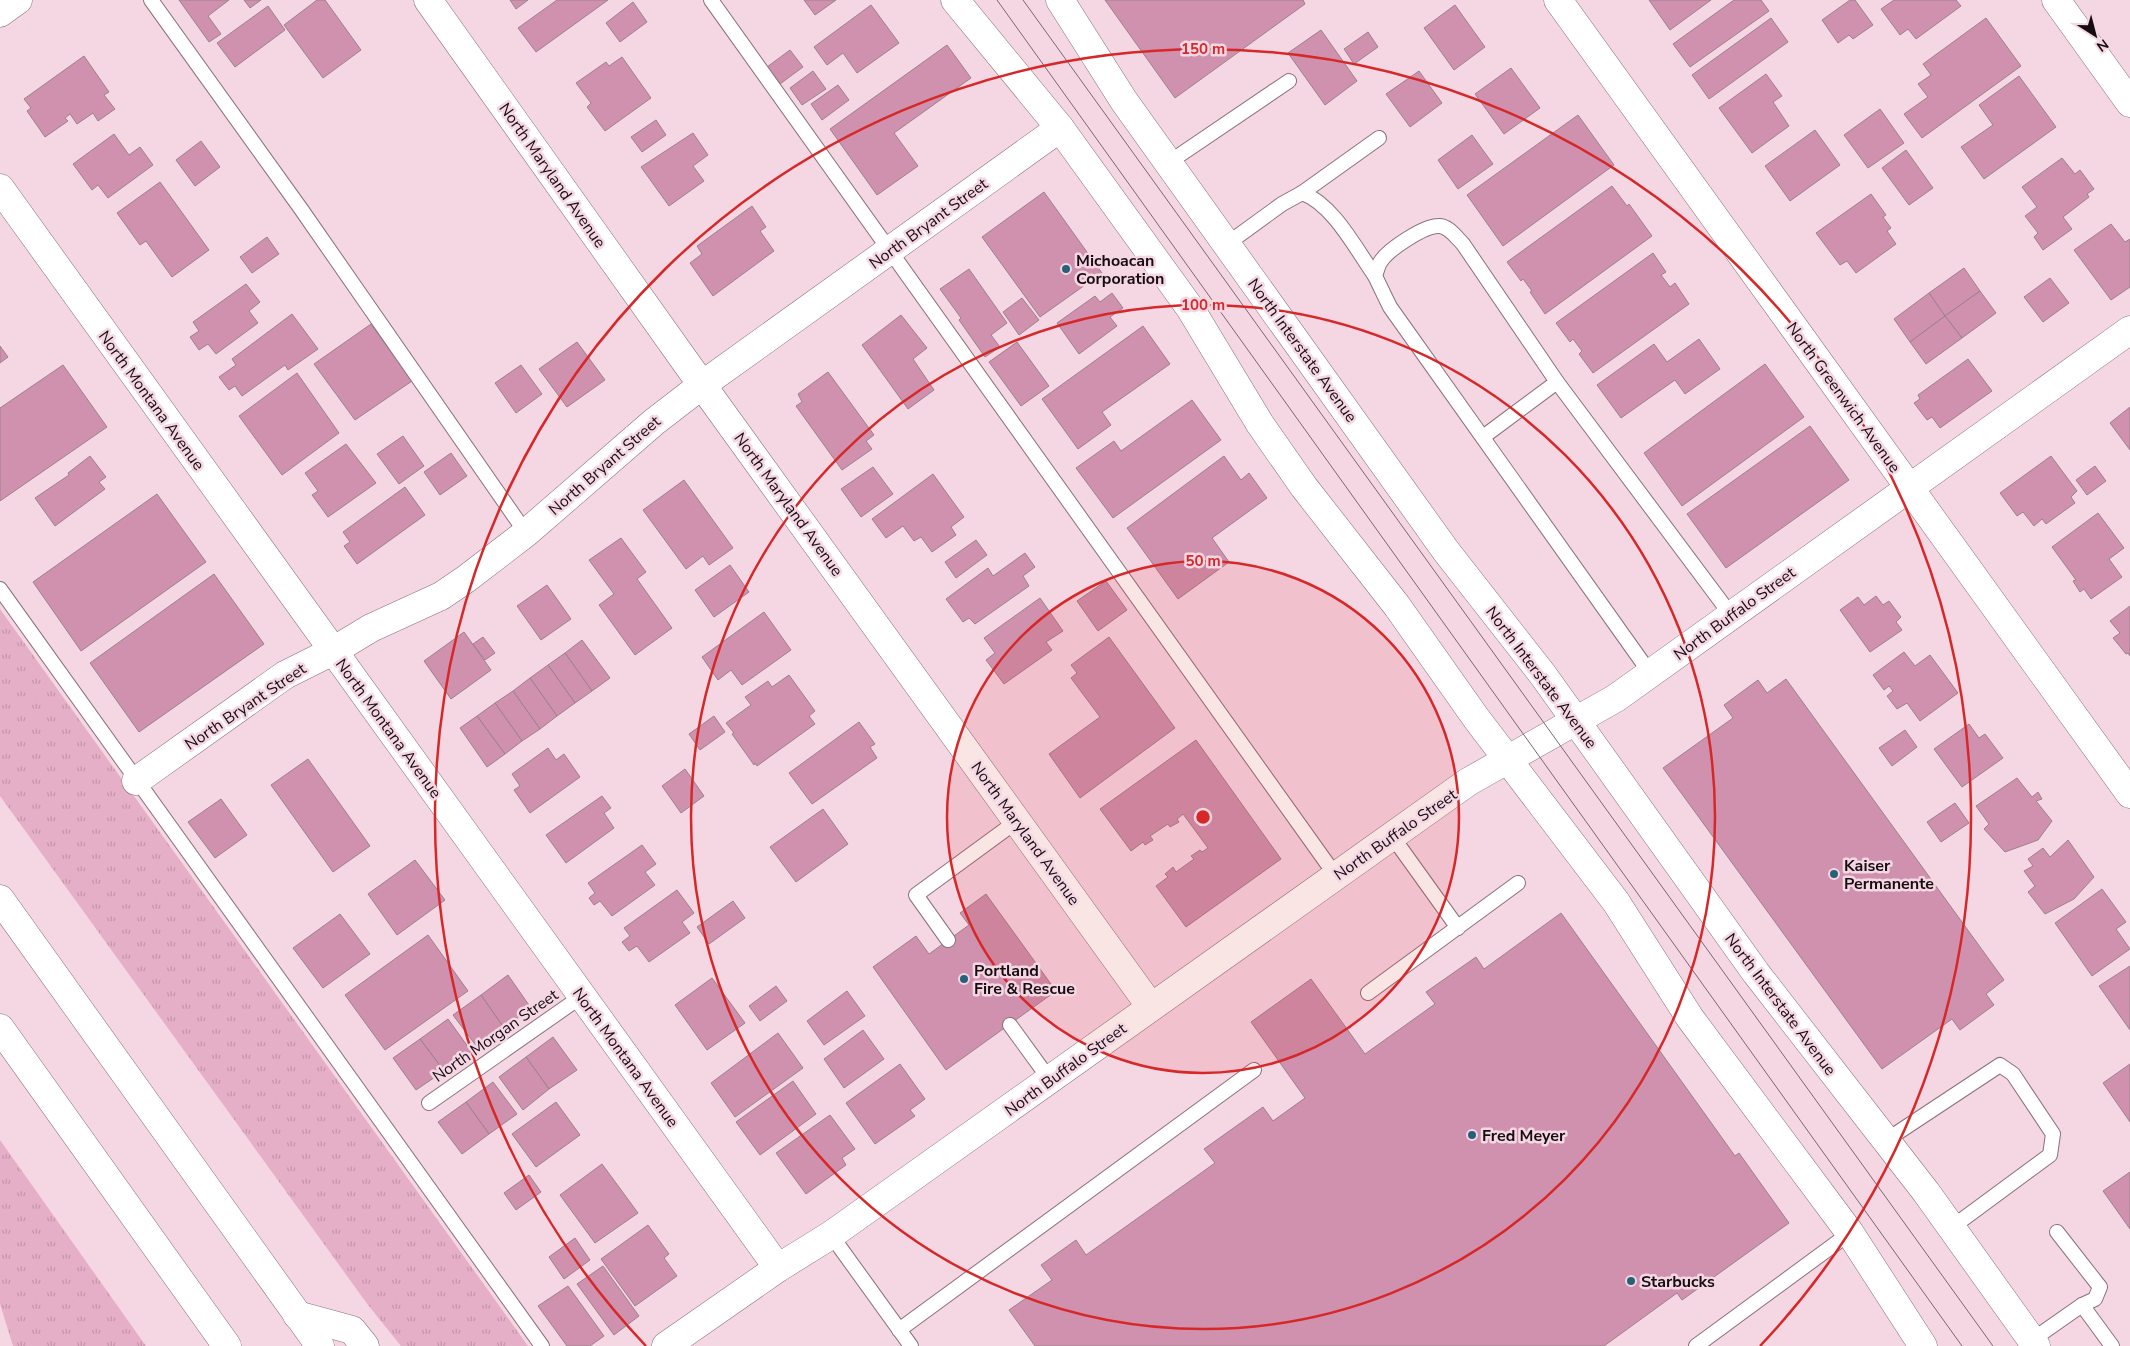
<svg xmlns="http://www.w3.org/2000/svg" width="2130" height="1346" font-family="'Nunito Sans',sans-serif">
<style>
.grass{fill:url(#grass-tufts)}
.building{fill:#cf91ae;stroke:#9c818d}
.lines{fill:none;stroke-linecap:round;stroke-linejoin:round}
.lane-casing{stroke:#8b707c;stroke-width:16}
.street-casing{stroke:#8b707c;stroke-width:29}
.secondary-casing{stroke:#8b707c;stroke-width:29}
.highway-casing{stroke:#8b707c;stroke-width:29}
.lane{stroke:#fff;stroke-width:14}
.street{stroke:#fff;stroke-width:28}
.secondary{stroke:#fff;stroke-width:28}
.highway{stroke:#fff;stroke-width:28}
.tram{stroke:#7a6870;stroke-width:1}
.ring{fill:none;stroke:#d62828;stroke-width:2.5}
.poi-dot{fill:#26617a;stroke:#f5d7e4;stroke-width:2}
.labels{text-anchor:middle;stroke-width:5;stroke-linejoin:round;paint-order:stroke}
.street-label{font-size:16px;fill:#160d11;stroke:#f5d7e4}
.poi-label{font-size:16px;font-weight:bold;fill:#160d11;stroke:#f5d7e4;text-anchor:start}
.centre{fill:#d62828;stroke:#f5d7e4;stroke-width:2.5}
.ring-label{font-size:15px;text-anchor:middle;font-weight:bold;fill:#d62828;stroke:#f5d7e4;stroke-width:5;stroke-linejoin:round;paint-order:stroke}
</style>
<defs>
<pattern id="grass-tufts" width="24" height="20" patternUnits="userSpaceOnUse" patternTransform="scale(1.25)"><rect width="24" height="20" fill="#e6afc8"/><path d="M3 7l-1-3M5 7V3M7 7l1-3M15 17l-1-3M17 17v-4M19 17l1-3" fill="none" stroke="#c595ab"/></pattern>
</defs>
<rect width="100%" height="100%" fill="#f5d7e4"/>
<g class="grass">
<polygon points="0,609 528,1346 401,1346 368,1305 0,796"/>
<polygon points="0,1140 146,1346 13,1346 0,1304"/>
</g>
<g class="building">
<polygon points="179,0 229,0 208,16 221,34 209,42"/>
<polygon points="244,0 261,0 250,8"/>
<polygon points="317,0 325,0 361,50 323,78 284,25"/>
<polygon points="510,0 528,0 516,9"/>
<polygon points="557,0 608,0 536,52 518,28"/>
<polygon points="804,0 836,0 815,15"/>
<polygon points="1105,0 1303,0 1305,4 1175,98"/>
<polygon points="1649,0 1711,0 1670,30"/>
<polygon points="1734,0 1761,0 1769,11 1690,67 1673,44"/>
<polygon points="1850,0 1855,0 1873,25 1853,39 1849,35 1838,43 1822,20"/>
<polygon points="1894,0 1956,0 1961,6 1916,39 1908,29 1900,35 1881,9"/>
<polygon points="633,2 647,22 620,42 606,23"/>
<polygon points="871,5 899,43 857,73 843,53 827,65 814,47"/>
<polygon points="1455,5 1485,47 1454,70 1424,28"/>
<polygon points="268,6 285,30 235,67 217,43"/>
<polygon points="1771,18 1788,42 1709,99 1692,75"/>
<polygon points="1986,18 2021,66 1922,138 1904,114 1928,97 1918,84 1931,75 1923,64"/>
<polygon points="1321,30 1357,81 1325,105 1288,53"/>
<polygon points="1368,32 1378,47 1354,64 1344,49"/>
<polygon points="947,45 971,78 894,133 918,166 877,195 830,129"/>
<polygon points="790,50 803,67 780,84 767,67"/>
<polygon points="84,56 109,92 104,95 115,109 98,121 93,113 77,124 70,114 65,118 68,121 45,137 27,111 31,108 24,99"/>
<polygon points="622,57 651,98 605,131 587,107 591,103 576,83 606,62 609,66"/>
<polygon points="1511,68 1540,108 1504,134 1475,94"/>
<polygon points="813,71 826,89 802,105 790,88"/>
<polygon points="1419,71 1442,103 1410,127 1386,94"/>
<polygon points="1766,74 1782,96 1773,102 1789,126 1752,153 1719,108"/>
<polygon points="2019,76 2056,127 1984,179 1961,147 1993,125 1979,105"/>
<polygon points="838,85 849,100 822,120 811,104"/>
<polygon points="1880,109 1904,143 1868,168 1844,135"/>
<polygon points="1578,115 1614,165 1503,246 1467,195"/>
<polygon points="656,120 666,135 642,152 631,137"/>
<polygon points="1815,130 1840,165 1790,201 1765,166"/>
<polygon points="693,133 708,155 693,166 704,181 669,206 641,167"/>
<polygon points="114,134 129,155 140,147 153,165 108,198 98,185 92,190 73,164"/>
<polygon points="1472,135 1493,164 1458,189 1438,160"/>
<polygon points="201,141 220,167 195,186 176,160"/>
<polygon points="1906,150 1933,188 1909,205 1882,168"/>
<polygon points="2062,158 2075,174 2080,170 2094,189 2087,194 2089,197 2063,217 2072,229 2043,250 2034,237 2038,233 2025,216 2037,207 2022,187"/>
<polygon points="160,182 209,250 172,277 146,241 140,245 117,213"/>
<polygon points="1612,186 1627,206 1629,204 1652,236 1545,314 1530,292 1532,291 1523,279 1521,281 1507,262"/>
<polygon points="1044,192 1102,273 1040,317 982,237"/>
<polygon points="1871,194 1886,215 1883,217 1891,228 1887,231 1896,244 1856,273 1847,261 1840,265 1816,233"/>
<polygon points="752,206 766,227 760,231 774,251 713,296 690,263 702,254 697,246"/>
<polygon points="2111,224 2125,242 2130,239 2130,287 2111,300 2074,250"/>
<polygon points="267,237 279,254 252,273 240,257"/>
<polygon points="1653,253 1666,272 1661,275 1670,287 1675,283 1689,304 1593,373 1579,354 1582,351 1573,339 1570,342 1556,323"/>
<polygon points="1964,268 1980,291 1945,316 1929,293"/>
<polygon points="969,269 1007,323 991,335 1000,347 985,357 959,320 961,318 940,289"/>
<polygon points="2050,278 2069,303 2043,322 2024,297"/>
<polygon points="246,284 260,302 249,311 258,323 216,354 208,344 199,350 190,337 199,331 193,322"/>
<polygon points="1980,291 1996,313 1962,338 1945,316"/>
<polygon points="1112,293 1123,308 1110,317 1117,326 1079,354 1057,323 1095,296 1100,302"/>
<polygon points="1929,293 1945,316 1910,342 1894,319"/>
<polygon points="1022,298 1039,320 1019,335 1003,312"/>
<polygon points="292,314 318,349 288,370 285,365 242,396 235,386 229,390 219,377 236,365 232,359"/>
<polygon points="901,315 927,348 913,359 934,390 908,409 862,345"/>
<polygon points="1945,316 1962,338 1926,364 1910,342"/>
<polygon points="371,324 412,381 355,420 314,364"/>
<polygon points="1143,326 1170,364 1102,412 1111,425 1078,449 1042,399"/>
<polygon points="1699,339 1720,369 1685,394 1675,380 1621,418 1597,385 1654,344 1667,362"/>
<polygon points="577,342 605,380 567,407 539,369"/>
<polygon points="1017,342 1049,386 1021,406 989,362"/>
<polygon points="0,346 8,357 0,363"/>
<polygon points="1968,359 1992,391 1940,428 1932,417 1927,420 1914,403 1920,399 1918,395"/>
<polygon points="1765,364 1804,417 1682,506 1644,453"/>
<polygon points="63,365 107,427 0,501 0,408"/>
<polygon points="521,365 542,394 516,413 495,383"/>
<polygon points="828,372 874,435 866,441 872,449 842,470 796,406 802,402 798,394"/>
<polygon points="297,373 339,433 282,475 239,416"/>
<polygon points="1192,400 1221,440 1113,518 1076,468 1114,441 1121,451"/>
<polygon points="2130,407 2130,450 2110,423"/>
<polygon points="1810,426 1849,480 1726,568 1687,514"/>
<polygon points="403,436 424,466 399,484 377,454"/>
<polygon points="346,444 376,483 328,517 312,495 318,491 305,473"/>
<polygon points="451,453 467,476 440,495 424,472"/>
<polygon points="90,456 106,477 99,482 105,489 55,526 35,498 69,475 68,473"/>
<polygon points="1224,456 1241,480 1249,473 1267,498 1212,538 1229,562 1178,599 1127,528"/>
<polygon points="2051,456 2077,491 2071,497 2075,503 2046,524 2042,519 2034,526 2023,512 2017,516 2000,493"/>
<polygon points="2095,466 2106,481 2087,495 2076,480"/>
<polygon points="873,467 893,494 861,517 841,489"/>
<polygon points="933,474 964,517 951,527 956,535 932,552 921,537 914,541 903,526 886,538 872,519"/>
<polygon points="684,480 733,548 709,565 703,556 686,569 643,510"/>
<polygon points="405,487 425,515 357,564 344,546 350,542 343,532"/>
<polygon points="157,494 206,562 81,651 33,582"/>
<polygon points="2098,513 2124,548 2109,559 2122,577 2091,599 2084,589 2080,592 2073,581 2076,580 2052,547"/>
<polygon points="621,538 646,572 637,579 672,628 635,655 599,605 614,594 589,560"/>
<polygon points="976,540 987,555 956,578 945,562"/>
<polygon points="1025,553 1035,567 1023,576 1029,586 975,624 969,618 963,622 946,599 988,568 993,576"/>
<polygon points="730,565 749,592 714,617 695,590"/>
<polygon points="214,574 264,644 139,732 90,663"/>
<polygon points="1106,581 1127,610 1098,631 1077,601"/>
<polygon points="547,585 571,619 541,640 517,606"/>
<polygon points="1876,596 1883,605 1889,601 1901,617 1896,622 1902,630 1870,652 1840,610 1858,597 1864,605"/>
<polygon points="1040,598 1063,631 1046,642 1052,650 1004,684 986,660 995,653 984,638"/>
<polygon points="2130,606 2130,656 2128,653 2126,654 2113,638 2120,633 2110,621"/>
<polygon points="764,612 791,650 742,685 731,670 718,680 702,657"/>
<polygon points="464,632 491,670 451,699 424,661"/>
<polygon points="483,637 495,653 485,660 473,644"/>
<polygon points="1109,637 1175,728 1080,798 1049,754 1100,717 1071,678 1077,673 1071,665"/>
<polygon points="582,640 610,678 592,691 565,653"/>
<polygon points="1904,652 1915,666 1930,655 1958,693 1920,721 1907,703 1897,709 1887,696 1893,691 1889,686 1884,690 1873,675"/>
<polygon points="565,653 592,691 575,703 548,665"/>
<polygon points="548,665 575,703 557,716 530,678"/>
<polygon points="789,675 815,711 809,716 815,724 757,766 755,763 754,765 732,734 734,733 726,723 751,705 745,697 768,681 772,687"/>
<polygon points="530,678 557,716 540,729 513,691"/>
<polygon points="1786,679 2004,980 1986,994 1994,1005 1960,1030 1952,1019 1882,1069 1663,768 1733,718 1724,705 1758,680 1767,693"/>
<polygon points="513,691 540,729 522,741 495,703"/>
<polygon points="495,703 522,741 505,754 477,716"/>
<polygon points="477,716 505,754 487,767 460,728"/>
<polygon points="714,716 725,732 700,750 689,734"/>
<polygon points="859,722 875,744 870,747 877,758 812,804 789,773"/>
<polygon points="1969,724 1979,738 1985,734 2003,758 1962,787 1934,749"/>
<polygon points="1905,730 1917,747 1892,766 1879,748"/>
<polygon points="1196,740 1281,859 1186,927 1156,886 1168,877 1165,874 1173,867 1176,872 1194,859 1191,856 1200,850 1202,852 1208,848 1183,814 1177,819 1179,822 1170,827 1168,824 1150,836 1153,840 1145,845 1143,842 1131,851 1100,809"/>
<polygon points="548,748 556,760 564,754 580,777 530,813 514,790 520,786 512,774"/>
<polygon points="308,759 370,846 333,872 271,785"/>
<polygon points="685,769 704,796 681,813 662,786"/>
<polygon points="2017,778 2032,797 2038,792 2042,799 2036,801 2052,821 2038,840 2005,852 1984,829 1989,824 1976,806"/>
<polygon points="602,796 611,808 604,813 614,828 566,863 546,835"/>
<polygon points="221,799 247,835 215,858 188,822"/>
<polygon points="1955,803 1969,823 1941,842 1927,822"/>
<polygon points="823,809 848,844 796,882 770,847"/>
<polygon points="2068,840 2094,877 2074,899 2045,914 2028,892 2035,886 2024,871 2033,866 2028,859 2043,848 2050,857"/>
<polygon points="642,845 656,864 645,872 655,885 612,916 600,901 594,905 589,898 595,893 588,883"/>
<polygon points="415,860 445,900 397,935 368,894"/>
<polygon points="2102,889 2126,922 2116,929 2130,949 2092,976 2055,923"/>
<polygon points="677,890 694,913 682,922 690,933 649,962 637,946 629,951 622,942 630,936 624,928"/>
<polygon points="986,894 1056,991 946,1070 873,967 916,936 929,954 969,925 960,913"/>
<polygon points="733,901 745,918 709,944 697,927"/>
<polygon points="1561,913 1735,1156 1739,1153 1789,1223 1682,1300 1677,1293 1604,1346 1035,1346 1009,1310 1052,1280 1041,1265 1076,1240 1086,1255 1215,1163 1204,1149 1263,1107 1273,1121 1305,1098 1251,1022 1311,979 1365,1054 1435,1004 1426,992 1476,957 1484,969"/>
<polygon points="340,914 370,954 323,988 293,948"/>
<polygon points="428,935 468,991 385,1050 345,995"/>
<polygon points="2130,966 2130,1030 2099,986"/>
<polygon points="508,975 531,1008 504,1028 481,995"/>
<polygon points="712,978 745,1023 707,1050 675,1005"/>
<polygon points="776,986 787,1001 760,1021 749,1006"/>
<polygon points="847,991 865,1016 824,1045 807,1021"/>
<polygon points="481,995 504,1028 477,1047 453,1015"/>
<polygon points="448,1019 471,1051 444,1071 420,1039"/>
<polygon points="863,1030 884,1059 844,1088 824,1059"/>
<polygon points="778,1033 803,1068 735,1117 711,1083"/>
<polygon points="553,1037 577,1070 549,1089 526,1057"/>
<polygon points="420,1039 444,1071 416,1090 393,1058"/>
<polygon points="526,1057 549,1089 523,1110 499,1077"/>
<polygon points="900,1064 925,1099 910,1110 915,1116 875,1144 846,1103"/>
<polygon points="2130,1064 2130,1122 2103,1083"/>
<polygon points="793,1081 816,1114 760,1155 736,1122"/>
<polygon points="493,1082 517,1114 489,1134 466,1102"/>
<polygon points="466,1102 489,1134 462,1154 438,1122"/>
<polygon points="556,1102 580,1135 536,1167 512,1134"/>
<polygon points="830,1115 855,1149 842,1158 846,1165 806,1194 776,1153"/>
<polygon points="602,1164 638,1213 595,1243 560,1195"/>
<polygon points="2130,1172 2130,1229 2103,1191"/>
<polygon points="529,1175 541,1192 516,1210 504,1193"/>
<polygon points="648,1225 669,1254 664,1258 677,1276 635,1306 601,1259"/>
<polygon points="575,1238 590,1260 564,1279 549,1257"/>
<polygon points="603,1266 639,1316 614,1335 577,1284"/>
<polygon points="568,1286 604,1336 590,1346 567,1346 538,1306"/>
</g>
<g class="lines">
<g class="lane-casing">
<g id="lane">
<polyline points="151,0 301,209 526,533"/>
<polyline points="711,0 1336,876"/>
<polyline points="1168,163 1289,81"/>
<polyline points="1302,193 1379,138"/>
<path d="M 1227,244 L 1282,204 L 1302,193 C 1333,204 1356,249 1375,276"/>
<polyline points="1483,437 1557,382"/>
<polyline points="0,589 542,1346"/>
<path d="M 1650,673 L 1390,307 L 1375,276 C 1377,271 1378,265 1381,261 C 1389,249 1424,226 1438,226 C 1448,225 1456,237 1463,244 L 1557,382 L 1731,615"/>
<polyline points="1392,836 1458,928"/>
<polyline points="948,940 916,895 1017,821"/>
<polyline points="1368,993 1518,883"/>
<polyline points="1010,1025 1050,1080"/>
<polyline points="429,1103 582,996"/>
<polyline points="1885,1141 2000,1065 2013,1074 2053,1134 2050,1155 1951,1228"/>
<polyline points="2057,1232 2100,1287 2095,1299 2082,1305"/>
<polyline points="831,1235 911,1346"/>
<polyline points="899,1330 1254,1070"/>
<polyline points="2032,1340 2082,1305 2112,1346"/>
<polyline points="1696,1346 1850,1233"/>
</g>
</g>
<g class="street-casing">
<g id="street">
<polyline points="428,0 702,385 1151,1007"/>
<polyline points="1558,0 2130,794"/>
<polyline points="2056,0 2130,103"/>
<polyline points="0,13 18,0"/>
<polyline points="0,188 778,1268"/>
<polyline points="136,781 285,675 333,651 371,628 441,596 466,579 526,533 654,422 702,385 1060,128"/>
<polyline points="666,1346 778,1268 831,1235 1468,782 1616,698 2130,330"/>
</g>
</g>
<g class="secondary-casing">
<g id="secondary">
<polyline points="955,0 1060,128 1190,308 1260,424 1304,487 1397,606 1476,718 1616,902 1690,1018 1850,1233 1923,1346"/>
<polyline points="1060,0 1124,101 1446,551 1543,675 1756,973 1926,1192 2036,1346"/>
</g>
</g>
<g class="highway-casing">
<g id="highway">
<polyline points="0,899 320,1346"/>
<polyline points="0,1028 227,1346"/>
<polyline points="297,1315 352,1330 365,1346"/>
</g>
</g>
<use href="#lane" class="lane"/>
<use href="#street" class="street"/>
<use href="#secondary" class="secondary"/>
<use href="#highway" class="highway"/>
<g class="tram">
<polyline points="997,0 1962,1346"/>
<polyline points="1023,0 1993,1346"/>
</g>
</g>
<circle cx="1203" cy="817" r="256" fill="#d62828" fill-opacity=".12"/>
<g class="ring">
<circle cx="1203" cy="817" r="256"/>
<circle cx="1203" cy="817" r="512"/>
<path d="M646 1346A768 768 0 1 1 1760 1346"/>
</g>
<g class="poi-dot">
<circle cx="1066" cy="269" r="5"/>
<circle cx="1834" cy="874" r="5"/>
<circle cx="964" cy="979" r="5"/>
<circle cx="1472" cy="1135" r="5"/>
<circle cx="1631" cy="1281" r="5"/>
</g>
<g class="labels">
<g class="street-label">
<text transform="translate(553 175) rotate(55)" y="6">North Maryland Avenue</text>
<text transform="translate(928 223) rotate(-36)" y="6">North Bryant Street</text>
<text transform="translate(1303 350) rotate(54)" y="6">North Interstate Avenue</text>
<text transform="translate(1844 397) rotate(54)" y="6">North Greenwich Avenue</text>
<text transform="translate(152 400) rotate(54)" y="6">North Montana Avenue</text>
<text transform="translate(604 465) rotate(-41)" y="6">North Bryant Street</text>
<text transform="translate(789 504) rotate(54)" y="6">North Maryland Avenue</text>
<text transform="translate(1734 613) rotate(-36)" y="6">North Buffalo Street</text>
<text transform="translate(1542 677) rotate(53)" y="6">North Interstate Avenue</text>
<text transform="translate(245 706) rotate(-34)" y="6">North Bryant Street</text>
<text transform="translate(389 728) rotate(54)" y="6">North Montana Avenue</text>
<text transform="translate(1026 833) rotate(54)" y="6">North Maryland Avenue</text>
<text transform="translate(1395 834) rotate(-35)" y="6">North Buffalo Street</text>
<text transform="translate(1781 1004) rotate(53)" y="6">North Interstate Avenue</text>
<text transform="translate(495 1035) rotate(-35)" y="6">North Morgan Street</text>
<text transform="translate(626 1057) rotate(54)" y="6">North Montana Avenue</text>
<text transform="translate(1065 1069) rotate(-36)" y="6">North Buffalo Street</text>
</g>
<g class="poi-label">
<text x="1076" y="266">Michoacan<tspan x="1076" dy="18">Corporation</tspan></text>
<text x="1844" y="871">Kaiser<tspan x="1844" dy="18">Permanente</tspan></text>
<text x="974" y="976">Portland<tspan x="974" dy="18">Fire &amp; Rescue</tspan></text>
<text x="1482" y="1141">Fred Meyer</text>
<text x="1641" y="1287">Starbucks</text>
</g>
</g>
<circle cx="1203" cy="817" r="8" class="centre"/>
<g class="ring-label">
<text x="1203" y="54">150 m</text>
<text x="1203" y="310">100 m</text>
<text x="1203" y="566">50 m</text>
</g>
<g transform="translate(2095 35) rotate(144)" stroke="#f5d7e4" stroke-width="4" paint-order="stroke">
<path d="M0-4L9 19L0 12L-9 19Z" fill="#160d11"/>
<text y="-8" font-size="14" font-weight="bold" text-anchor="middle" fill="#160d11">N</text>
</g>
</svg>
